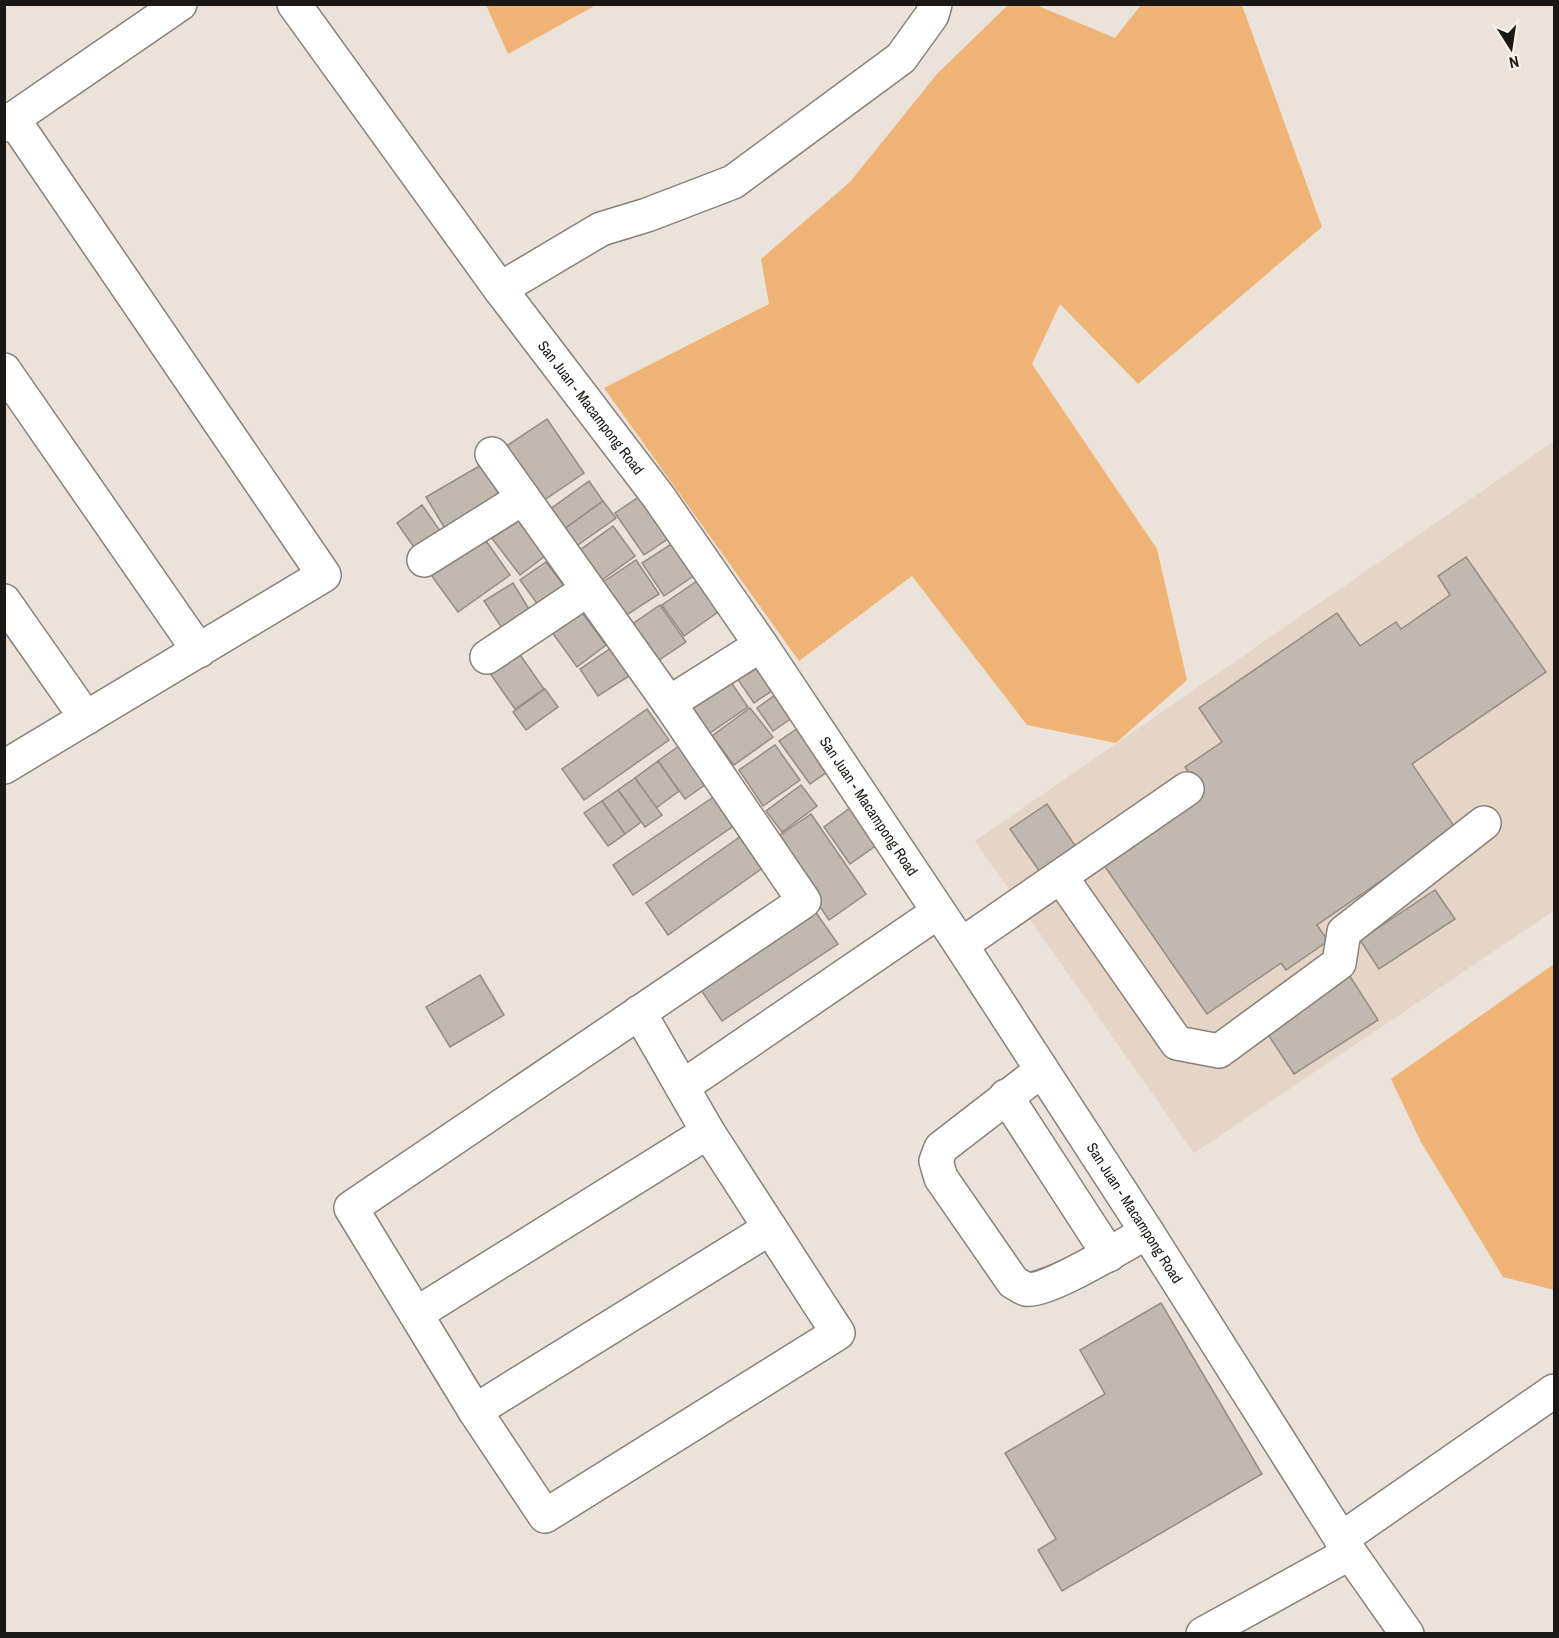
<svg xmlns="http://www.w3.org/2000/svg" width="1559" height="1638" font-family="'Archivo Narrow',sans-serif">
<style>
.built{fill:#e4d5c6}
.green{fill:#efb475}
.building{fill:#c1b8af;stroke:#948c83;stroke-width:1.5}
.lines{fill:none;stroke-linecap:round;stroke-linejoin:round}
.minor-casing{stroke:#898179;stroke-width:36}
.minor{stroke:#fff;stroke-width:33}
.labels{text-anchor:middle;stroke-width:5;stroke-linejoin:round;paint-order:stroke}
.street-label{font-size:15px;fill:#1a1714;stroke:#f9efe6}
</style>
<rect width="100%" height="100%" fill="#ebe2d9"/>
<polygon class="built" points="1553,442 1554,911 1194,1153 975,841"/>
<g class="green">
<polygon points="1009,4 1036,5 1115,38 1141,5 1242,5 1322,227 1138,384 1060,304 1032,364 1157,549 1187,680 1116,743 1027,725 912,576 799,661 604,388 769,304 761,259 850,182 937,74"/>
<polygon points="486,5 596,5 508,54"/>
<polygon points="1554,964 1554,1290 1503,1277 1421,1142 1391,1079"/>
</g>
<g class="building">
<polygon points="547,419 584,473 543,501 505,447"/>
<polygon points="481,465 502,499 447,532 426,497"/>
<polygon points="589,481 603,501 563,530 549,510"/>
<polygon points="646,492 675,534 644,555 615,513"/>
<polygon points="603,501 616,518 575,547 563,530"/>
<polygon points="422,505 443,535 418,553 397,523"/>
<polygon points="516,518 545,556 520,575 491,537"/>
<polygon points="613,526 635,556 602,580 580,550"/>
<polygon points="484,538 510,575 458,612 431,575"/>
<polygon points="679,539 701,571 664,596 642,563"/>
<polygon points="1466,557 1546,672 1412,764 1456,829 1317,925 1328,941 1286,970 1281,963 1207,1014 1101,861 1202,791 1185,767 1222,742 1199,708 1337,613 1360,646 1396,622 1401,629 1450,595 1438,576"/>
<polygon points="636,560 659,594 625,616 603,582"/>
<polygon points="546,562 567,590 541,609 520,580"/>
<polygon points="697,581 718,612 684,636 662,605"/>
<polygon points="513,583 532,614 504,631 484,601"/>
<polygon points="660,605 686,642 650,666 625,629"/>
<polygon points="578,607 606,645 577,667 549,628"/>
<polygon points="611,648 629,676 598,696 580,669"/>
<polygon points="516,649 544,689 515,709 487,669"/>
<polygon points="760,652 782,684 754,703 732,671"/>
<polygon points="724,672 748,707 707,735 683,699"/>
<polygon points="545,689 558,707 526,730 513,712"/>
<polygon points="782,690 799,713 773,731 757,708"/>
<polygon points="750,708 773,737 734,765 712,736"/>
<polygon points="647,709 669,740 584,800 562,769"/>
<polygon points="807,722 837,765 810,784 779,741"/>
<polygon points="775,745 800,780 763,806 739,770"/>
<polygon points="679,746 706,784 685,799 658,761"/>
<polygon points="658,761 679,791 656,808 635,778"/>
<polygon points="635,778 662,815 645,827 618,790"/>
<polygon points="801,785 817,806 782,832 766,811"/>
<polygon points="618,790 641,822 625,834 602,801"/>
<polygon points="715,796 735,825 633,895 613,865"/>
<polygon points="602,801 625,834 608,846 584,813"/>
<polygon points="1047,804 1076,847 1040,872 1010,829"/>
<polygon points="854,805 881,842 850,864 824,827"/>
<polygon points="811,814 866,894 829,920 774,839"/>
<polygon points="741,836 764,867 668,935 646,903"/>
<polygon points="1435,890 1455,919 1379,969 1360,940"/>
<polygon points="812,907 838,944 722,1021 697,984"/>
<polygon points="1344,967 1378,1020 1294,1074 1259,1021"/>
<polygon points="480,975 504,1015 450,1047 426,1007"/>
<polygon points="1161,1303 1262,1474 1062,1591 1038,1550 1056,1539 1005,1453 1105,1394 1080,1350"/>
</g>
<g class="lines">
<g class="minor-casing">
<g id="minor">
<path id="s1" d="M 294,4 L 500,289 L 658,496 L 761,645 L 961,945 L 1147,1232 L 1350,1553 L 1407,1634"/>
<polyline points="4,125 180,4"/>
<polyline points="500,289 601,229 647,215 733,182 901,58 932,15 935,4"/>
<polyline points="4,370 199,651"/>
<polyline points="492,454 669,703 804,901 351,1208 475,1411 545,1516 838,1333 708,1132 639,1012"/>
<polyline points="424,560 523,498"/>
<polyline points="4,601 86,718"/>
<polyline points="487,657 587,590"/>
<polyline points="669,703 761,645"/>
<polyline points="4,767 324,575 13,119"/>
<polyline points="1061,877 1177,1043 1219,1051 1339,963 1344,932 1484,823"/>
<polyline points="961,945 1187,789"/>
<path d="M 1042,1070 L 941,1148 L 936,1161 L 941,1178 L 1013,1282 C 1017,1284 1022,1288 1026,1289 C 1046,1293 1126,1244 1147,1232"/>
<polyline points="682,1087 938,912"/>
<polyline points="1006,1096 1109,1255"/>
<polyline points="416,1314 708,1132"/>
<polyline points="475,1411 770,1228"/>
<polyline points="1341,1539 1554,1391"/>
<polyline points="1203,1634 1350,1553"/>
</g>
</g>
<use href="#minor" class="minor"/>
</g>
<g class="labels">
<g class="street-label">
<text dy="5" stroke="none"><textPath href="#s1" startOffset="501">San Juan - Macampong Road</textPath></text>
<text dy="5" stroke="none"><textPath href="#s1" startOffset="987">San Juan - Macampong Road</textPath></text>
<text dy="5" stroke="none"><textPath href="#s1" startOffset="1473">San Juan - Macampong Road</textPath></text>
</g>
</g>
<rect width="1559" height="1638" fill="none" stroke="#1a1714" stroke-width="12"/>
<g transform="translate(1511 48) rotate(168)" stroke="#f9efe6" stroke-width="4.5" paint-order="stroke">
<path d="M0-4.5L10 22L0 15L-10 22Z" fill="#1a1714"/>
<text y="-9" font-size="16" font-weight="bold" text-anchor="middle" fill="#1a1714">N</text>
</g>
</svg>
